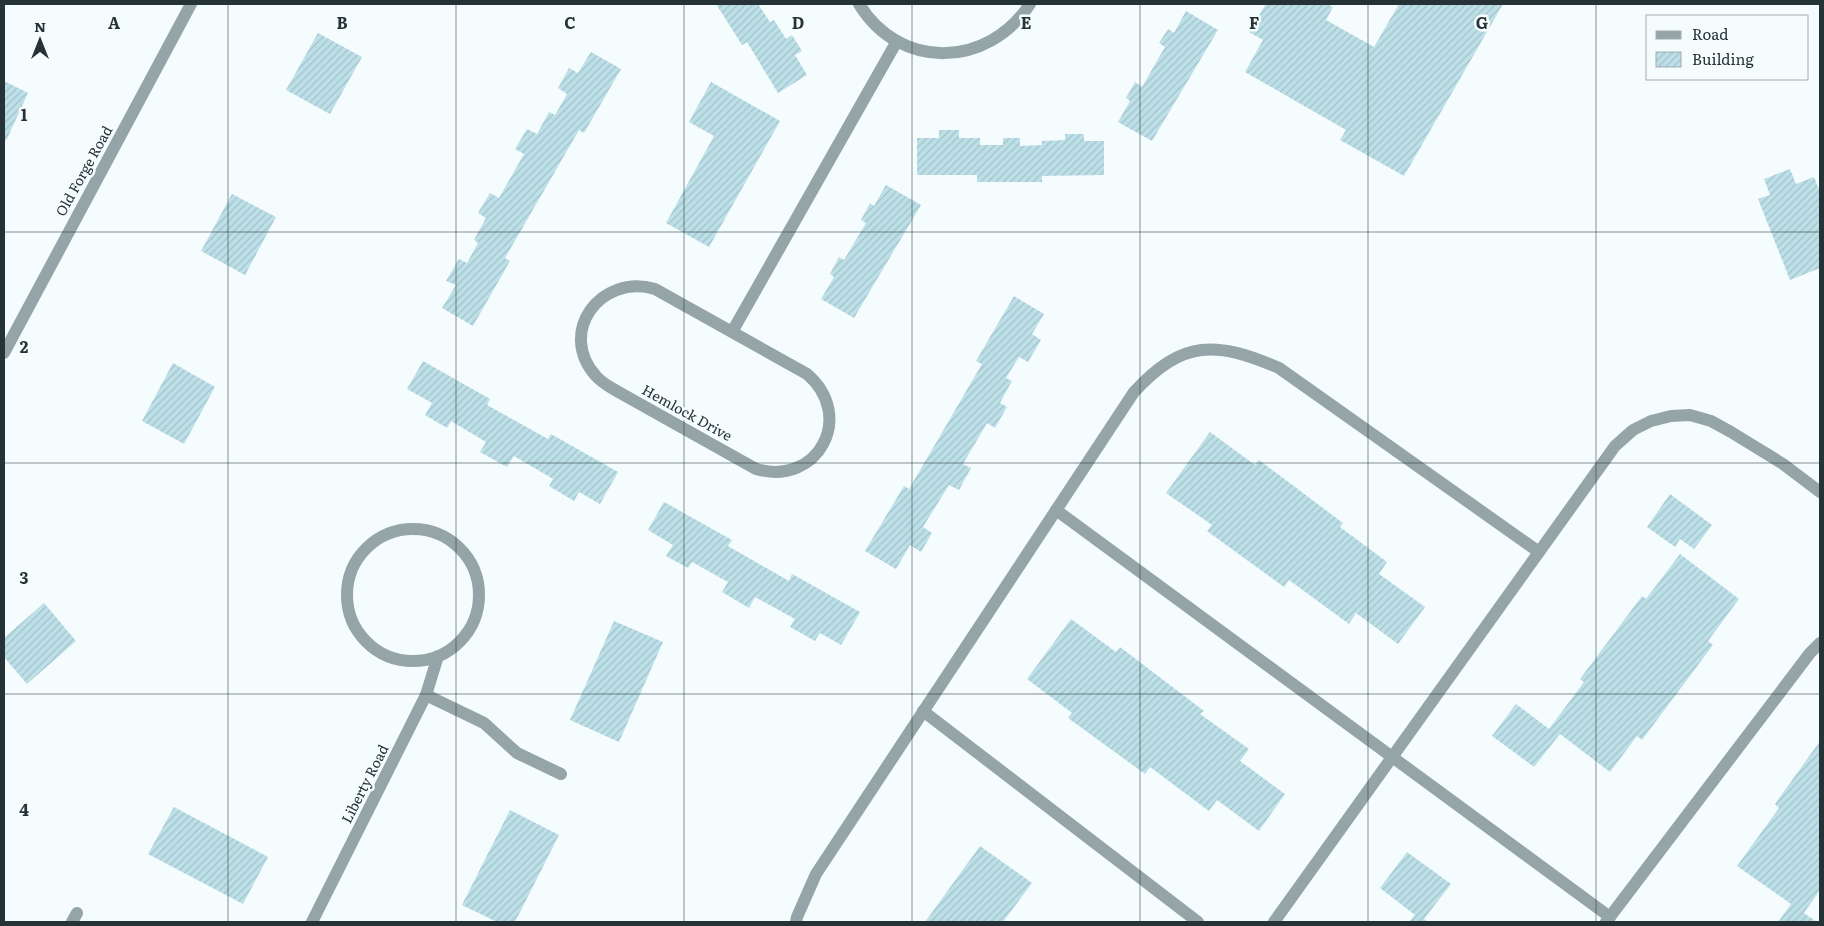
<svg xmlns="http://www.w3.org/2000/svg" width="1824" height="926" font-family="Literata,serif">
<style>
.building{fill:url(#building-hatch)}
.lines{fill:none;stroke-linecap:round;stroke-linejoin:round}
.minor{stroke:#95a4a7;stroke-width:12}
.grid{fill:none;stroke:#253336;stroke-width:1;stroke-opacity:0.55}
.labels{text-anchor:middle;stroke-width:5;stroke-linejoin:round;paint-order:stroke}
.street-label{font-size:14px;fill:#253336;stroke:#f5fcfe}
.grid-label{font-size:16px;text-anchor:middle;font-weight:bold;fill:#253336;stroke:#f5fcfe;stroke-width:5;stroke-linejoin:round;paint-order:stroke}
</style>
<defs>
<pattern id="building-hatch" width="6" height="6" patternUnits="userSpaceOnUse" patternTransform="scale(1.25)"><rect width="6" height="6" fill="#bde0e8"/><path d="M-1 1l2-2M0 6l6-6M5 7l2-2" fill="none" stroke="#a2c1c8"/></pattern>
</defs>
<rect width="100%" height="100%" fill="#f5fcfe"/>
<g class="building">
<polygon points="716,4 758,4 770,22 774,20 786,39 792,35 802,51 795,55 807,75 778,93 747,42 742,45"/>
<polygon points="1266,4 1327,4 1333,7 1326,20 1374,47 1399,4 1503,4 1404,176 1340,140 1346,130 1245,72 1263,40 1249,32"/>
<polygon points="1186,11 1218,30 1152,141 1118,122 1130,101 1126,98 1135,82 1142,87 1165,47 1159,43 1168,29 1174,33"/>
<polygon points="318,33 362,57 330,114 286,90"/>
<polygon points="591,52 621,69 584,133 579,130 505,258 510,261 473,326 442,308 456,285 446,281 459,259 467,263 478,243 474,240 486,218 478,213 490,193 499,198 524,154 515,149 527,129 537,134 549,112 555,115 567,94 558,88 569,68 578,73"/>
<polygon points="4,81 28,93 6,141 4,140"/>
<polygon points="711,82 780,121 709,247 666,223 714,136 689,122"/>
<polygon points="939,130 959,130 959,138 980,138 980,145 1003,145 1003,138 1020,138 1020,146 1042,145 1042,141 1065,140 1065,134 1084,134 1084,141 1104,141 1104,175 1042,176 1042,182 977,182 977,175 917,175 917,138 939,138"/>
<polygon points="1790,169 1796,184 1814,177 1820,192 1820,268 1790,280 1758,199 1770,195 1764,179"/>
<polygon points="886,185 921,205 854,318 821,299 834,277 830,274 839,257 844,260 866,223 861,220 870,203 874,206"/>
<polygon points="232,194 276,217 245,275 201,251"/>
<polygon points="1014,296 1044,314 1032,334 1041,340 1028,362 1019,357 1006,378 1012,381 1000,403 1007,407 995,428 987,423 963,464 971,468 959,490 949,485 923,527 932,533 921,552 910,545 896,569 865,551 904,486 909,489 982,364 976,361"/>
<polygon points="423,361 490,399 487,405 548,439 551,434 618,472 600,504 579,492 574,501 549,486 553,479 514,456 507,467 480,452 486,442 451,421 447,428 425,415 432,403 407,389"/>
<polygon points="173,363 215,387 184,444 142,421"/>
<polygon points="1210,432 1255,465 1259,460 1343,523 1340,527 1387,562 1379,574 1425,607 1398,644 1356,613 1349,624 1289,580 1284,587 1207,531 1212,525 1166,493"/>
<polygon points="1670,494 1712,525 1694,549 1680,539 1675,547 1647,527"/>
<polygon points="664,502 732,540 728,546 789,581 792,574 860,612 841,645 820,633 815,641 790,627 795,619 755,597 749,608 722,592 728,582 692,562 688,568 666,556 673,545 648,530"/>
<polygon points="1680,554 1739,599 1708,641 1713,645 1642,740 1637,736 1610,772 1560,734 1534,767 1492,736 1516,704 1549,729 1584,682 1580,679 1642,596 1646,599"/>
<polygon points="44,603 76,641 27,684 4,657 4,638"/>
<polygon points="1071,619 1116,652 1120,647 1204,711 1200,714 1249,749 1240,761 1285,794 1259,831 1217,800 1209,811 1150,767 1145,774 1068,718 1072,713 1027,679"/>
<polygon points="614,621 663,642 619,742 570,720"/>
<polygon points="1820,741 1820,890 1804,913 1817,922 1778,922 1791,904 1737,866 1779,808 1775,804"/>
<polygon points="174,807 268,857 243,904 148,854"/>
<polygon points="510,810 559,835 515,922 497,922 462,905"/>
<polygon points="980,846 1032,883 1003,922 925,922"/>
<polygon points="1407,852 1451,884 1424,919 1428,922 1409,922 1415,915 1380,888"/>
</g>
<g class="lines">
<g class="minor">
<path d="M 859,4 C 900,71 988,68 1030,4"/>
<path d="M 732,332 L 807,374 C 856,416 818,487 756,469 L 615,390 C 608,386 601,382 596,376 C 557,333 600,273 655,289 L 732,332 L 897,41"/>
<polyline points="4,353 191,4"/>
<polyline points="1056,510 1610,917"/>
<circle cx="413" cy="595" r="66"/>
<polyline points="426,695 484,723 517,753 561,774"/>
<polyline points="923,711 1198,922"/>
<polyline points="72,922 77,913"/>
<polyline points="312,922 426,695 438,656"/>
<path d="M 796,922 L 797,917 L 816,874 L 1134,392 C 1183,339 1216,341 1279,368 L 1539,552"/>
<polyline points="1274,922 1615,446 1633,430 1651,421 1671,416 1690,415 1711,421 1731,432 1783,464 1820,492"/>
<polyline points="1606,922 1810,653 1820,643"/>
</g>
</g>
<path class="grid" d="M 228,4 L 228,922M 456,4 L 456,922M 684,4 L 684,922M 912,4 L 912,922M 1140,4 L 1140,922M 1368,4 L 1368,922M 1596,4 L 1596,922M 4,232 L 1820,232M 4,463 L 1820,463M 4,694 L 1820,694"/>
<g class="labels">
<g class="street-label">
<text transform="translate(84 171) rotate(-61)" y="5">Old Forge Road</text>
<text transform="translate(687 413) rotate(29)" y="5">Hemlock Drive</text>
<text transform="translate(365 784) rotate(-63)" y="5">Liberty Road</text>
</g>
</g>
<g class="grid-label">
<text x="114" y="29">A</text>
<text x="342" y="29">B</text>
<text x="570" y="29">C</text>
<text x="798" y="29">D</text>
<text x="1026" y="29">E</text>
<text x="1254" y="29">F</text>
<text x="1482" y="29">G</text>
<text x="24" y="121">1</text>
<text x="24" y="353">2</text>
<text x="24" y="584">3</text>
<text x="24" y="816">4</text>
</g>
<rect width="1824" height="926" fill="none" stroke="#253336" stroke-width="10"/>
<rect x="1646" y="15" width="162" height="65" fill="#f5fcfe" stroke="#a2acae"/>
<rect x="1656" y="31" width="25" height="8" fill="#95a4a7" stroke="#a2acae"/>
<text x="1692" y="40" font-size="15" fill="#253336">Road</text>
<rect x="1656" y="52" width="25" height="15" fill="url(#building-hatch)" stroke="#a2acae"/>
<text x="1692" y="65" font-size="15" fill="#253336">Building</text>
<g transform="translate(40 40)" stroke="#f5fcfe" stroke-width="4" paint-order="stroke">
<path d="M0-4L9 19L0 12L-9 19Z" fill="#253336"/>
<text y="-8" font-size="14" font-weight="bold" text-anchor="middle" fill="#253336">N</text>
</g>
</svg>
